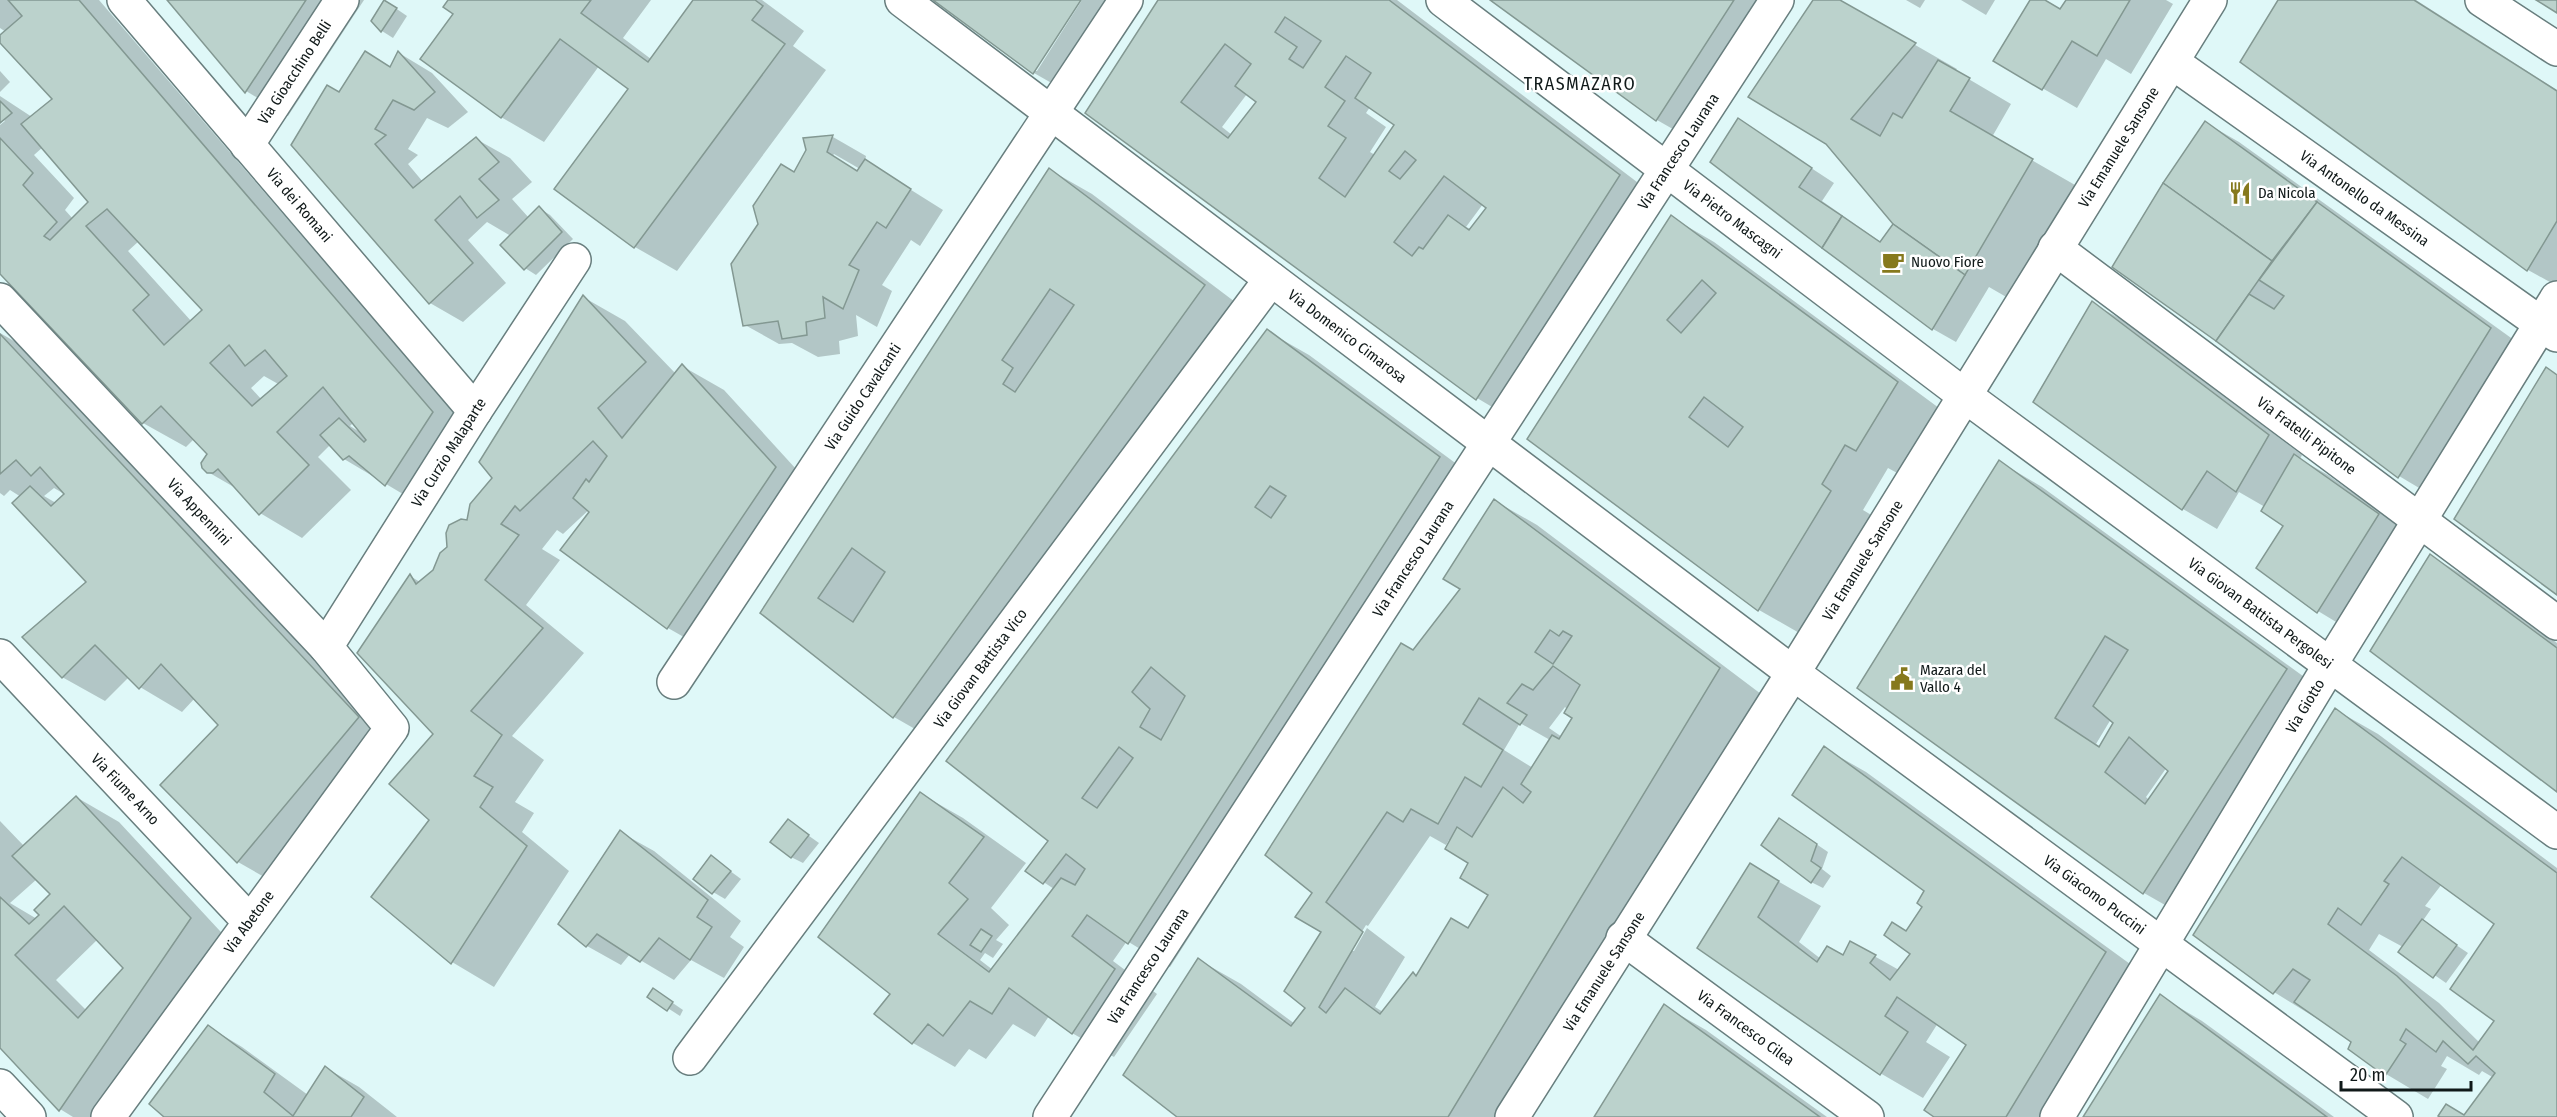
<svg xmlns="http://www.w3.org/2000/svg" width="2557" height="1117" font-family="'Fira Sans Condensed',sans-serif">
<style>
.shadow{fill:#0003;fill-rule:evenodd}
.building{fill:#bbd2cc;stroke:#839892;stroke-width:1.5;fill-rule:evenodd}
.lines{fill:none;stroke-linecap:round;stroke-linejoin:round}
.minor-casing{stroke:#687e7e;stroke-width:36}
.minor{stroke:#fff;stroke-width:33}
.labels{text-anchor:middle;stroke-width:5;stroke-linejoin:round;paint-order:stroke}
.street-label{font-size:15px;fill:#101919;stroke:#fff}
.poi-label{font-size:15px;fill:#101919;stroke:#fff;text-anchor:start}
.quarter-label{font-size:18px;letter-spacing:1.5px;fill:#101919;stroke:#fff}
</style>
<rect width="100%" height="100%" fill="#dff8f8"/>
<g class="shadow">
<path d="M 0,0 L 99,0 L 475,437 L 428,509 L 344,459 L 331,444 L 318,457 L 351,490 L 302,538 L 260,513 L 239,490 L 208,472 L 209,454 L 194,439 L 186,447 L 143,423 L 0,272 L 0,125 L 5,121 L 3,119 L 0,121 L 0,96 L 32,117 L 55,99 L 0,41 L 0,37 L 6,32 L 0,28 ZM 43,147 L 90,202 L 73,219 L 65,210 L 74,198 L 34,155 ZM 139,241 L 204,311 L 192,322 L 128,251 ZM 264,376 L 280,385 L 262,400 L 251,388 ZM 354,422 L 363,434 L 350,426 Z"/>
<polygon points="169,0 364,0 288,116 246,91"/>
<polygon points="450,0 651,0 623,38 651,59 695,0 762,0 804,31 793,46 826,70 677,271 635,247 556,188 630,89 599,66 544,142 501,117"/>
<polygon points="935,0 1079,0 1033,71 1037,71 1082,0 1138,0 1076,97 1034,73"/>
<path d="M 1160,0 L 1397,0 L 1662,201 L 1519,423 L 1477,398 L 1087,112 ZM 1247,94 L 1258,102 L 1232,135 L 1222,127 ZM 1370,107 L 1396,124 L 1375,155 L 1370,152 L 1386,127 L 1366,113 ZM 1483,204 L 1488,207 L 1471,229 L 1466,227 Z"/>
<polygon points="1493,0 1792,0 1699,144 1657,120"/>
<polygon points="1814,0 1837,0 1957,69 1955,71 2011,104 1992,137 2075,185 2008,298 1989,287 1956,342 1933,329 1712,161 1738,120 1834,183 1822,201 1881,242 1895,222 1827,143"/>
<polygon points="1906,0 1925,0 1920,8"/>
<polygon points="1961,0 1995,0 1986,15"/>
<polygon points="2032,0 2042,0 2061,11 2068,0 2166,0 2173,4 2131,74 2106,59 2077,108 1995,61"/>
<polygon points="2280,0 2416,0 2557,90 2557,286 2528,270 2242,62"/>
<polygon points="385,1 407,16 393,38 382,31 372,20"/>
<polygon points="399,53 432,73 468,112 448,128 427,118 408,149 418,155 408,164 423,182 476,139 510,158 532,182 512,199 529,218 539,208 550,215 573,239 536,275 525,268 511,236 487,222 468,240 506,283 463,322 430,303 340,94 391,68"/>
<polygon points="0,71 10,82 0,92"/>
<polygon points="2206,123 2239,142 2532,353 2441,501 2399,476 2216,340"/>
<path d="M 833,137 L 866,156 L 865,161 L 943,210 L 920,246 L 911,240 L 882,285 L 892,291 L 877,327 L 856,315 L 858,336 L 839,341 L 840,354 L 818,357 L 792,343 L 779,344 L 745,325 L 795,174 L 808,150 L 805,139 ZM 834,154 L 860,169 L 860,172 L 832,157 Z"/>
<polygon points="1050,170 1092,194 1247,311 936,741 894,717 762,613"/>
<polygon points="1671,217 1714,242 1939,408 1899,474 1888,468 1863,510 1873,516 1801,634 1759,610 1529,439"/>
<polygon points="583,297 625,321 676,374 682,366 724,390 817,492 710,652 668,628 593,506 563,534 557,530 542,549 560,560 526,605 584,653 512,736 544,760 515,802 534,813 522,832 569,871 494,987 452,962 431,819 435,734 410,576 420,582 434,571 468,522 494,478"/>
<polygon points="2092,303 2126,322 2302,455 2300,459 2328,475 2412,535 2351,631 2318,611 2285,525 2265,507 2239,492 2217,529 2183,509 2035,402"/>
<polygon points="1267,331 1309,355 1481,482 1170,967 1127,941 1113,961 1157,994 1114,1057 1072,1033 1049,1016 1035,1037 1013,1024 986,1059 969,1049 955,1067 913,1043 876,1014 892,994 921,794 963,818 1026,863 991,908 1009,925 996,940 1003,944 993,958 985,953 980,960 993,970 1054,889 1027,871 1050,840"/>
<path d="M 0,333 L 35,353 L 401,742 L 280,886 L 238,862 L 162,785 L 220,725 L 195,698 L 182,712 L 140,687 L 129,677 L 105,701 L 62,677 L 89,582 L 21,497 L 10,490 L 4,496 L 0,493 ZM 54,488 L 66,495 L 56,503 L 44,496 Z"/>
<path d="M 2000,462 L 2042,487 L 2329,695 L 2186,917 L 2144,893 L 1859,688 ZM 2111,719 L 2115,723 L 2101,747 L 2096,744 ZM 2167,767 L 2170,770 L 2149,800 L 2146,797 Z"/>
<path d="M 1495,501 L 1537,525 L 1761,694 L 1505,1117 L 1179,1117 L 1199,960 L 1241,984 L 1295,1024 L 1307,1008 L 1323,931 L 1314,893 L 1413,652 L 1462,589 ZM 1565,707 L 1575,717 L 1562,737 L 1549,728 ZM 1520,723 L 1550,740 L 1533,768 L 1504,750 ZM 1430,836 L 1446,845 L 1449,840 L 1451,841 L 1470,862 L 1490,894 L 1469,930 L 1418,976 L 1413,974 L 1383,1012 L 1375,1007 L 1405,957 L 1367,928 L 1354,951 L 1350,951 L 1366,925 L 1368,926 Z"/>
<polygon points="2431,556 2473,581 2557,643 2557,790"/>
<path d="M 2336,710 L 2378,734 L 2557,868 L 2557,1117 L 2442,1117 L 2465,1116 L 2494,1078 L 2482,1071 L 2479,1075 L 2447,1056 L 2441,1066 L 2447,1069 L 2428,1099 L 2386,1074 L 2353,1041 L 2274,992 ZM 2442,884 L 2496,924 L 2496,1021 L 2480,1043 L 2439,1003 L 2369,950 L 2379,934 L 2403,947 L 2400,951 L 2446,983 L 2468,953 L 2422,922 L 2431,909 L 2425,906 Z"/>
<polygon points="1824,748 1866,772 2148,977 2063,1117 1937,1117 1968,1045 1938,1023 1926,1042 1950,1057 1923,1098 1880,1073 1699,947 1750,865 1821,906 1799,942 1821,959 1844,957 1851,943 1899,970 1912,954 1907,932 1924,907 1926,890"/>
<path d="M 76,797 L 119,822 L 232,944 L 113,1117 L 73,1117 L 60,1109 L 0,1046 L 0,821 L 24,846 ZM 37,879 L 52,894 L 37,919 L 10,903 ZM 98,939 L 125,968 L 87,1011 L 56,980 Z"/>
<polygon points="788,821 819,843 803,863 791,857"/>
<polygon points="1791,827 1828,852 1822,869 1831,876 1823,888 1811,882"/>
<polygon points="620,832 654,851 741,921 730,937 744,947 724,978 691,960 674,980 630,954 621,965 587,946 560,924"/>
<polygon points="711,857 741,879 725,899 713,892"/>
<polygon points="649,996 664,997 683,1010 680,1016"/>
<polygon points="2160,996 2202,1021 2334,1117 2085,1117"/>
<polygon points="1664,1006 1706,1030 1827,1117 1595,1117"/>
<polygon points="209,1027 242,1047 308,1095 326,1068 359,1087 397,1117 166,1117"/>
</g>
<g class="building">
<path d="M 8,0 L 79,0 L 433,412 L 385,486 L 349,456 L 343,460 L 320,435 L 339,418 L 364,442 L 366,440 L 323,387 L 277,432 L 309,465 L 259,515 L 218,469 L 213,473 L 207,473 L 202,468 L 201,463 L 207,454 L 161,406 L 142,424 L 0,274 L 0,138 L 33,173 L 23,185 L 57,222 L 44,236 L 50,240 L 88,202 L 21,124 L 52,99 L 0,43 L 0,35 L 22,16 ZM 107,209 L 202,310 L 164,345 L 133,310 L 149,295 L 86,226 ZM 229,345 L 245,366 L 265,350 L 287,376 L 252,406 L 210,363 Z"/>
<polygon points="167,0 306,0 245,93"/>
<polygon points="384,0 397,8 381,32 371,21"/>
<polygon points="448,0 591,0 581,13 648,62 693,0 755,0 763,6 752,20 785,44 634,248 554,189 628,89 560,39 501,118 420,59 453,14 443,7"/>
<polygon points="933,0 1081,0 1033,74"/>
<path d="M 1158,0 L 1389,0 L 1620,175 L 1476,400 L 1085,113 ZM 1285,17 L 1321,41 L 1303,68 L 1289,59 L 1297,47 L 1275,32 ZM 1225,44 L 1251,64 L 1235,86 L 1256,102 L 1228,138 L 1181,102 ZM 1346,56 L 1371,73 L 1355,98 L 1394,125 L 1345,197 L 1319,178 L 1346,138 L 1328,126 L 1345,101 L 1325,87 ZM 1405,151 L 1416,160 L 1400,179 L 1389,171 ZM 1444,176 L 1486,208 L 1469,230 L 1448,215 L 1423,249 L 1419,247 L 1412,256 L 1394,242 Z"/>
<polygon points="1490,0 1734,0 1656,121"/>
<polygon points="1813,0 1840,0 1916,43 1851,119 1880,136 1893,113 1902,118 1938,60 1970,78 1950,111 2033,159 1965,275 1893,224 1826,144 1748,97"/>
<polygon points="2030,0 2045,0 2060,9 2066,0 2130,0 2097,56 2072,41 2042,90 1993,61"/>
<polygon points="2278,0 2414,0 2557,91 2557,221 2527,271 2240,62"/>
<polygon points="2536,0 2557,0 2557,13"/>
<polygon points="365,51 390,67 398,51 435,92 414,110 393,100 375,129 386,135 375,144 413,188 476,137 499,162 479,179 499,200 477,218 460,196 435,220 473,263 429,304 291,145 327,85 339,92"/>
<polygon points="0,101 12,113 0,123"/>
<polygon points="1738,118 1812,168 1799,187 1842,216 1822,248 1710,162"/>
<polygon points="2205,121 2317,202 2272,261 2163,183"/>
<polygon points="833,135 827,152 857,171 865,159 911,189 886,228 877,222 849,265 859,270 843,309 823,297 825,318 806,322 807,335 782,339 778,321 743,326 731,264 758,224 753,206 781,164 794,172 806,150 803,138"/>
<path d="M 1049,168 L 1205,285 L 893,718 L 760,613 ZM 1050,289 L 1074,305 L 1015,392 L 1003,384 L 1013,368 L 1002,360 ZM 852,548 L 885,572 L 853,622 L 818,598 Z"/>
<polygon points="2163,183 2272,261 2216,341 2112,267"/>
<polygon points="2317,202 2491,328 2398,478 2216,341 2249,294 2274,309 2284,296 2259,280"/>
<polygon points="539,206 562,232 524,270 500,245"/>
<path d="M 1671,215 L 1898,382 L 1856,451 L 1845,445 L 1822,484 L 1831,491 L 1758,611 L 1527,439 ZM 1702,280 L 1716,293 L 1681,333 L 1667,320 ZM 1704,397 L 1743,427 L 1728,447 L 1689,417 Z"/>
<polygon points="1842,216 1880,242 1893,224 1965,275 1932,330 1822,248"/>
<polygon points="583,295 646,362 598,408 622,438 682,364 776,467 667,629 560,550 589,512 573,498 586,479 589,482 607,456 593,441 520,511 515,506 501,524 519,535 485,580 543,628 471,711 502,735 474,776 493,787 480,807 527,846 451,964 371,897 429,820 389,784 433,734 357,653 410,574 416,584 433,570 440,553 447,547 446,533 449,525 461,519 467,520 470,504 492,478 479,462"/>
<polygon points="2092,301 2269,435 2236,492 2207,471 2182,510 2033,402"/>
<path d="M 1267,329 L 1440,457 L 1128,944 L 1087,915 L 1072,936 L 1115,969 L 1072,1034 L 1009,988 L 992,1014 L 970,1001 L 943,1036 L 928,1024 L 912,1044 L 874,1014 L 890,994 L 818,937 L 920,792 L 984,837 L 949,883 L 968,899 L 938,934 L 989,972 L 1061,878 L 1075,885 L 1085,869 L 1066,854 L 1043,884 L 1025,871 L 1048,841 L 946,761 ZM 1270,486 L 1286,496 L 1271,518 L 1255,507 ZM 1151,667 L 1185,696 L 1161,740 L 1140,727 L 1150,709 L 1132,692 ZM 1119,747 L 1133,758 L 1097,808 L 1082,798 Z"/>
<polygon points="0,334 359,717 237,863 160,785 218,725 161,664 139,689 95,645 62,678 22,637 86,582 12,503 30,486 51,506 64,494 40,467 31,476 16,460 0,474"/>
<polygon points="2546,367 2557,375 2557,595 2454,519"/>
<polygon points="2294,454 2379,514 2317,613 2256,568 2283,526 2261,511"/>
<path d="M 1999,460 L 2287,669 L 2143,894 L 1857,688 ZM 2105,636 L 2128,650 L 2093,706 L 2113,723 L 2099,747 L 2055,718 ZM 2129,737 L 2168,771 L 2145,804 L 2105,772 Z"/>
<path d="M 1494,499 L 1720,668 L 1448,1117 L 1177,1117 L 1123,1075 L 1198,958 L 1291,1026 L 1305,1008 L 1284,991 L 1321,932 L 1295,917 L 1312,893 L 1265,855 L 1401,643 L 1413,650 L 1460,589 L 1443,579 ZM 1550,630 L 1559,636 L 1563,631 L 1572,636 L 1553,664 L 1535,652 ZM 1553,666 L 1580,685 L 1564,713 L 1572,718 L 1559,739 L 1552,735 L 1521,784 L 1531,792 L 1523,803 L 1503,787 L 1472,837 L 1457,827 L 1445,849 L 1468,863 L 1460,878 L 1488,895 L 1468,928 L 1451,918 L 1416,976 L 1413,972 L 1380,1014 L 1345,988 L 1326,1013 L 1319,1007 L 1363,932 L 1326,902 L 1387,812 L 1403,822 L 1411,809 L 1438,824 L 1465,777 L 1481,787 L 1503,750 L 1463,724 L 1479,698 L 1520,725 L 1527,715 L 1507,703 L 1522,684 L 1533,690 Z"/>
<polygon points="2430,554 2557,648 2557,792 2370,651"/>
<path d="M 2335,708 L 2557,873 L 2557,1117 L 2440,1117 L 2438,1116 L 2446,1104 L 2464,1115 L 2495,1073 L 2476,1056 L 2468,1064 L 2443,1041 L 2436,1052 L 2406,1029 L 2400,1040 L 2406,1044 L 2385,1076 L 2348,1049 L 2351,1042 L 2294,1002 L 2310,980 L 2293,969 L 2273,994 L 2193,935 ZM 2402,857 L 2494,924 L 2450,989 L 2494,1021 L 2473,1050 L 2397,976 L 2328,924 L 2338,908 L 2361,925 L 2389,884 L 2384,881 Z"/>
<polygon points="1824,746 2106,952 2006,1117 1934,1117 1924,1110 1966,1045 1897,997 1885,1016 1908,1032 1880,1075 1697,948 1750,863 1779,881 1758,917 1817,962 1827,946 1843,955 1850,941 1876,955 1870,963 1890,980 1910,954 1884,935 1892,922 1906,931 1922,907 1917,903 1924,891 1792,795"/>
<path d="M 76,796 L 191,918 L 59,1111 L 0,1048 L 0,897 L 29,924 L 39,915 L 34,910 L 50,894 L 12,856 ZM 64,906 L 123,968 L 78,1018 L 15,955 Z"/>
<polygon points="1779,818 1817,844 1811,861 1821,868 1811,883 1761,845"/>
<polygon points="788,819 809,835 791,858 770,842"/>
<polygon points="620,830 708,900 697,917 712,927 690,960 659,938 640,962 597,934 586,947 558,924"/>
<polygon points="711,855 731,871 712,894 693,879"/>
<polygon points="2422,919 2457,945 2433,978 2398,952"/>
<polygon points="981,929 992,936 981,952 970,945"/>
<polygon points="653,988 673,1002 667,1011 647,997"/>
<polygon points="2160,994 2327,1117 2083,1117"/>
<polygon points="1664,1004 1820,1117 1594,1117"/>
<polygon points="208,1025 275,1074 264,1092 293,1116 325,1066 364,1097 351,1117 164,1117 149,1104"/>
</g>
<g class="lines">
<g class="minor-casing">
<g id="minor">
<path id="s1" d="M 124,0 L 475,411"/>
<path id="s2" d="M 902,0 L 1793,673 L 2396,1117"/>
<path id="s3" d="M 1443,0 L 1964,395 L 2557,832"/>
<polyline points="2482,0 2557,49"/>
<path id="s4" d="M 2172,62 L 2557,335"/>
<path id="s5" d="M 247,145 L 342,0"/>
<path id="s6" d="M 2055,248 L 2557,623"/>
<path id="s7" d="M 0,300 L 326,647 L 392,728 L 108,1117"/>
<path id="s8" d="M 326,647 L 475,411 L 574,260"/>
<path id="s9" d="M 0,656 L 250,922"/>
<path id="s10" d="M 674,682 L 1126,0"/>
<path id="s11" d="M 1623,938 L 1867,1117"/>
<path id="s12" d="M 690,1058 L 1271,279"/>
<polyline points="0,1086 29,1117"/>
<path id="s13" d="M 1050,1117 L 1777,0"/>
<path id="s14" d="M 1512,1117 L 1793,673 L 2210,0"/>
<path id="s15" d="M 2057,1117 L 2330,665 L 2557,298"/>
</g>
</g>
<use href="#minor" class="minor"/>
</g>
<defs>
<g id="restaurant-bare" transform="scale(1.8)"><path d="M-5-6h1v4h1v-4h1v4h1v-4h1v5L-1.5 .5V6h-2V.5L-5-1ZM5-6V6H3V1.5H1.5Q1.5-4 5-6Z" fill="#86791d" stroke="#fff" stroke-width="2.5" paint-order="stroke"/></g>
<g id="cafe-bare" transform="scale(1.8)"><path d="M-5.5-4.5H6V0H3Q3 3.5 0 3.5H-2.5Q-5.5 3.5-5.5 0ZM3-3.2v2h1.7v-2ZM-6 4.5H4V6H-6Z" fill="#86791d" stroke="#fff" stroke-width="2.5" paint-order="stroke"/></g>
<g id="civic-bare" transform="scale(1.8)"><path d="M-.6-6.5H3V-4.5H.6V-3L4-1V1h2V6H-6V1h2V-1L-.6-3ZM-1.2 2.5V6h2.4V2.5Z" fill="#86791d" stroke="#fff" stroke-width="2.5" paint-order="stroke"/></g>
</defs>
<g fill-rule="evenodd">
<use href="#restaurant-bare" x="2240" y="193"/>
<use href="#cafe-bare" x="1893" y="262"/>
<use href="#civic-bare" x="1902" y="679"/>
</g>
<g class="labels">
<g class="street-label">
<text dy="5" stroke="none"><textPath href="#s5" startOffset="87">Via Gioacchino Belli</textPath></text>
<text dy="5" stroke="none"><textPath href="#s14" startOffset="1144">Via Emanuele Sansone</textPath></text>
<text dy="5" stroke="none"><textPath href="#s13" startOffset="1152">Via Francesco Laurana</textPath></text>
<text dy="5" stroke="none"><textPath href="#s4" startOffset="236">Via Antonello da Messina</textPath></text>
<text dy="5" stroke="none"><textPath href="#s1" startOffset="270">Via dei Romani</textPath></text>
<text dy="5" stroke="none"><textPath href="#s3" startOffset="363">Via Pietro Mascagni</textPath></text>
<text dy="5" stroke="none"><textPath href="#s2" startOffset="558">Via Domenico Cimarosa</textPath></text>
<text dy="5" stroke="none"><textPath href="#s10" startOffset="342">Via Guido Cavalcanti</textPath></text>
<text dy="5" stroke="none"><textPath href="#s6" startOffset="314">Via Fratelli Pipitone</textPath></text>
<text dy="5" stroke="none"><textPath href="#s8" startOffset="230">Via Curzio Malaparte</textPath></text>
<text dy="5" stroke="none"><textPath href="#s7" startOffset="291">Via Appennini</textPath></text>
<text dy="5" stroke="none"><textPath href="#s13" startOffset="666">Via Francesco Laurana</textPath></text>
<text dy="5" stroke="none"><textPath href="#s14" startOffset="658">Via Emanuele Sansone</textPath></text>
<text dy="5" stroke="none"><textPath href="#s3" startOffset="1022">Via Giovan Battista Pergolesi</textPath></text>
<text dy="5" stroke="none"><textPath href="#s12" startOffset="486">Via Giovan Battista Vico</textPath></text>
<text dy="5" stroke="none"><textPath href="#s15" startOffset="480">Via Giotto</textPath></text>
<text dy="5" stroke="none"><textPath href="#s9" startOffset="183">Via Fiume Arno</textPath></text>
<text dy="5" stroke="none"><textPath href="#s2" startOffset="1491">Via Giacomo Puccini</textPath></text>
<text transform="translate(249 922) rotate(-54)" y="5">Via Abetone</text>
<text dy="5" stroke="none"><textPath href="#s13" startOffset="180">Via Francesco Laurana</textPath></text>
<text dy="5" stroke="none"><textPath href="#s14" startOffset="172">Via Emanuele Sansone</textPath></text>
<text dy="5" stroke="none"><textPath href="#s11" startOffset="152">Via Francesco Cilea</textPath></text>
</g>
<g class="poi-label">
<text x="2258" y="198">Da Nicola</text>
<text x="1911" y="267">Nuovo Fiore</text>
<text x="1920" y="675">Mazara del<tspan x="1920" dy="17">Vallo 4</tspan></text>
</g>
<g class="quarter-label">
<text x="1580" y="90">TRASMAZARO</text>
</g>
</g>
<path d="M2341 1081v9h130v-9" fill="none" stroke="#101919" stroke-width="3"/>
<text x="2350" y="1081" font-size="18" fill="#101919" stroke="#ffffff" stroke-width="4.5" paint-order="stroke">20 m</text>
</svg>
